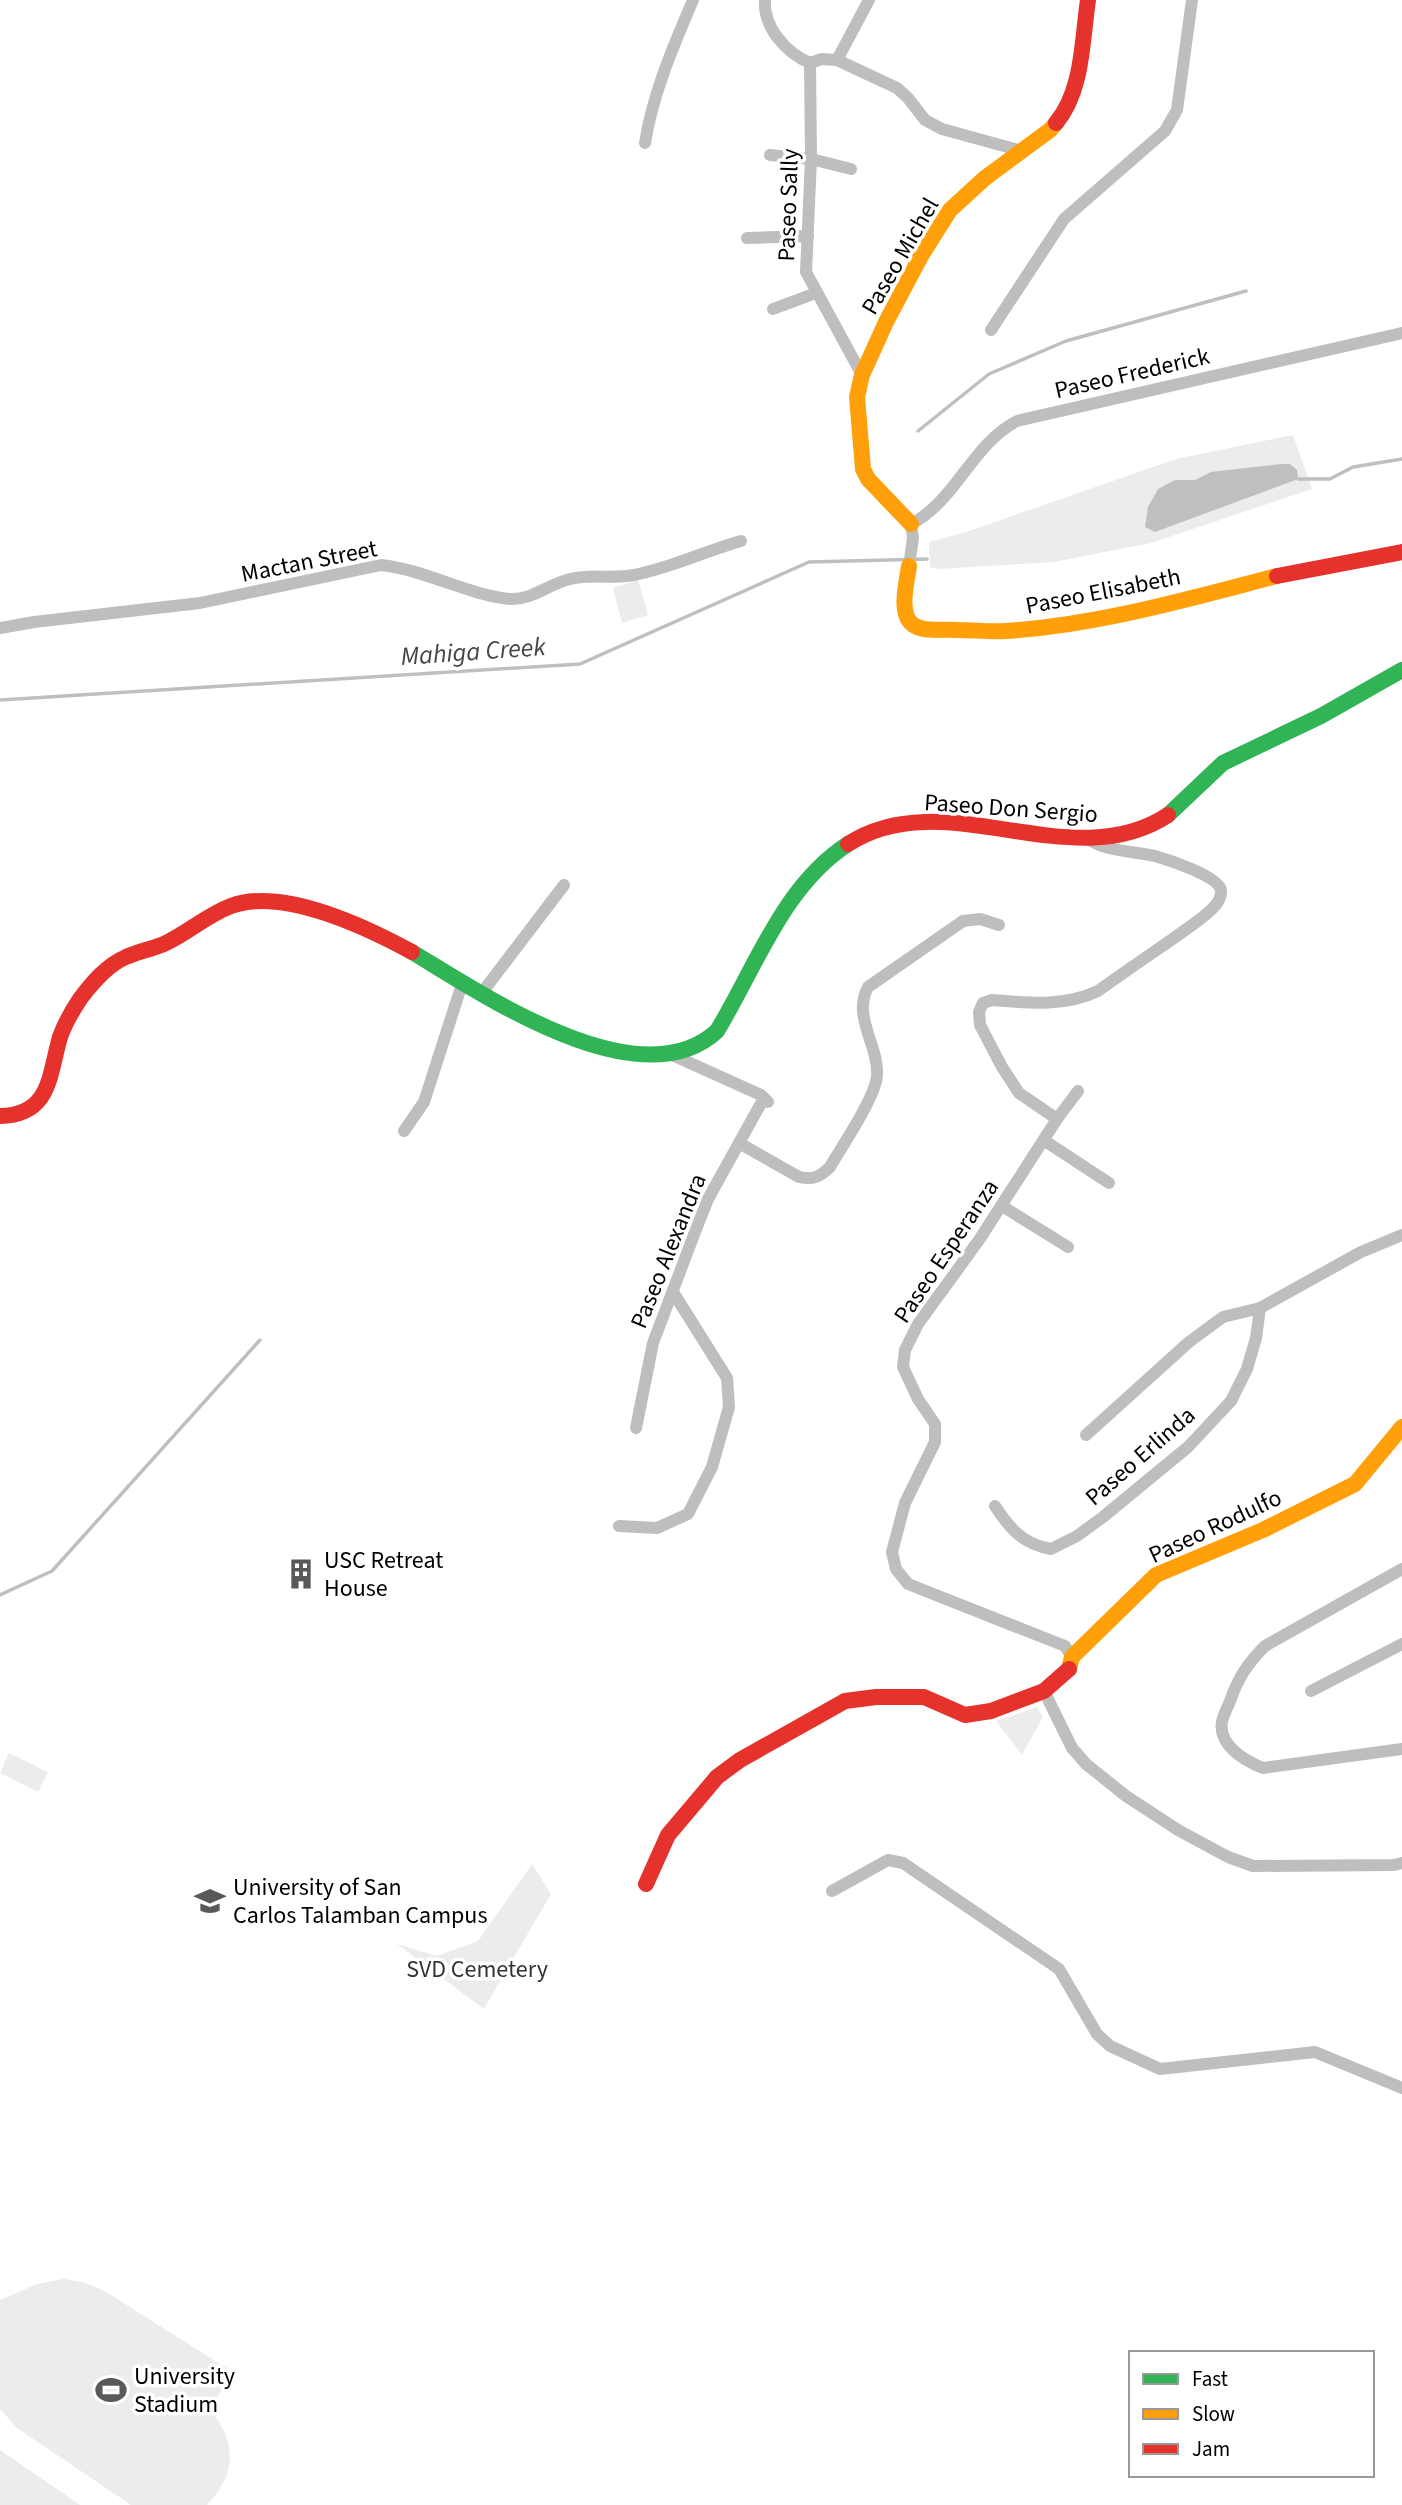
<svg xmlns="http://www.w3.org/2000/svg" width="1402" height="2505" font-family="'Source Sans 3',sans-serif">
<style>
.green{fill:#ececec}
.water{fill:#bfbfbf}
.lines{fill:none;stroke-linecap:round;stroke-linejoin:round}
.stream{stroke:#bfbfbf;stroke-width:3.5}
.street{stroke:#bebebe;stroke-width:12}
.fast{stroke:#30b455;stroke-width:16}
.slow{stroke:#ff9f0a;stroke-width:16}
.jam{stroke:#e5322d;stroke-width:16}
.labels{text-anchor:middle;stroke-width:7;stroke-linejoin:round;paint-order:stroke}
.street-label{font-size:24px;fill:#000;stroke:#fff}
.poi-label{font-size:24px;fill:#000;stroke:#fff;text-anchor:start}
.park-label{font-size:24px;fill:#333;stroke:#fff}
.water-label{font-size:26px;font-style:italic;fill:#444;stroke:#fff}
</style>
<rect width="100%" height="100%" fill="#fff"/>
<g class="green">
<polygon points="1293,435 1312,489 1151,543 1054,562 937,569 930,567 929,542 966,532 1176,459"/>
<polygon points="638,580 648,615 622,623 613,588"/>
<polygon points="1037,1707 1043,1717 1022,1755 996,1721"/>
<polygon points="9,1753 48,1772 38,1792 0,1773"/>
<polygon points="532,1864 551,1894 484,2009 397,1944 437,1956 478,1941"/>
<path d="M 64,2279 L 86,2283 L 106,2292 L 233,2372 L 210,2409 C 237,2443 237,2473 207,2505 L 131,2505 L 17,2428 L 0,2409 L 0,2300 L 37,2284 Z"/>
<polygon points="0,2450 80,2505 0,2505"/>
</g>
<polygon class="water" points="1281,464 1290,464 1297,470 1298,479 1155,532 1145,527 1148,507 1158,489 1175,480 1195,480 1211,472"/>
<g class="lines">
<g class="stream">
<polyline points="918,431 989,374 1066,341 1246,291"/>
<polyline points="1298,479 1330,479 1353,467 1402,459"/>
<polyline points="0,700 580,664 809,562 927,559"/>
<polyline points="0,1595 52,1571 260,1340"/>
</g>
<g class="street">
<path d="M 765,0 C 763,27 786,53 810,63"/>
<polyline points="837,60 897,88 908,98 925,120 942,129 1022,151"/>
<polyline points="810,63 811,159 806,272 862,375"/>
<polyline points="810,63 822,59 837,60 869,0"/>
<path d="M 645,143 C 653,93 673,47 693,0"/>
<polyline points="770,155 811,159 851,169"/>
<polyline points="747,238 808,236"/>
<polyline points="773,309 816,293"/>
<polyline points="991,330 1064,219 1165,131 1177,110 1192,0"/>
<path d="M 909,566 L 913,538 L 911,524 C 956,501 972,444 1017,421 L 1402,333"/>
<path d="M 0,628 L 34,622 L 200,603 L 381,565 C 426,570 468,595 510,599 C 532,600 549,584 570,579 C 591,574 613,579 634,575 C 671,568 705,551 741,541"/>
<polyline points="481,994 564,885"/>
<polyline points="670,1054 761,1095 768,1102"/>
<path d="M 1057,1119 L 1019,1093 L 1002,1067 L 980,1025 L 979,1012 L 983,1003 L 992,1000 C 1029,1003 1064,1007 1098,991 C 1123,973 1148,956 1174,938 C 1186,929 1201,920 1212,909 C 1217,904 1222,897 1221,890 C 1218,876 1169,860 1155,856 C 1134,851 1107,852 1088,839"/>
<polyline points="404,1131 424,1102 462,984"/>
<polyline points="1045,1141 1109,1183"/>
<path d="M 739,1143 L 799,1177 C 813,1180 820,1177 830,1167 C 842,1146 875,1098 877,1076 C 879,1045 852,1017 868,987 L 963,921 L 980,919 L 999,925"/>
<polyline points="1002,1206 1068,1247"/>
<polyline points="636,1428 653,1343 695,1232 708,1199 764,1098"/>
<polyline points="1086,1435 1189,1342 1223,1317 1260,1308 1361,1252 1402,1235"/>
<path d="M 995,1506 C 1010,1529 1023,1544 1051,1549 L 1077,1536 L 1103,1517 L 1188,1447 L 1231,1401 L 1247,1369 L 1256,1338 L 1260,1308"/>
<polyline points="619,1526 657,1528 688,1514 712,1467 729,1407 727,1378 673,1292"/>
<path d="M 1402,1569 L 1265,1646 C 1248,1663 1238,1678 1230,1701 C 1228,1707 1223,1715 1222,1722 C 1218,1745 1245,1761 1263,1768 L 1402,1749"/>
<polyline points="1072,1657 1065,1646 908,1584 896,1569 892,1552 905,1503 935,1442 935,1424 918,1399 903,1367 905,1350 918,1324 979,1240 1057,1119 1078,1091"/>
<polyline points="1044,1691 1072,1748 1086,1764 1126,1796 1178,1830 1228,1857 1253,1866 1394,1865 1402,1863"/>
<polyline points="1311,1691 1402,1644"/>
<polyline points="832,1891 888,1860 903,1863 1059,1969 1097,2034 1110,2046 1160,2069 1315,2052 1402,2088"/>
</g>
<g class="fast">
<polyline points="1168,815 1223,763 1321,716 1402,670"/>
<path d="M 412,952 C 482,994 640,1102 717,1031 C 756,967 783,886 848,844"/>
</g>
<g class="slow">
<polyline points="911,524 868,479 863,469 857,397 862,375 886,322 921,256 950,210 985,178 1050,130 1056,123"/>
<path d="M 909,566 C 907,582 897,616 915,626 C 926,632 945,629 958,630 C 973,630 990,632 1006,631 C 1098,625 1188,599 1277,576"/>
<polyline points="1069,1669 1072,1657 1156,1575 1263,1530 1355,1484 1402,1427"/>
</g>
<g class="jam">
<path d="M 1056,123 C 1083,91 1082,40 1088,0"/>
<polyline points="1277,576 1402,552"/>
<path d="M 848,844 C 945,781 1071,879 1168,815"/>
<path d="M 0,1116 C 51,1115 49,1075 60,1037 C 65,1023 72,1011 80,999 C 92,983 107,965 126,957 C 139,951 153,949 166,943 C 189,932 207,915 231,906 C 282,887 366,927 412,952"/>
<polyline points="646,1884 668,1835 717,1777 740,1760 845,1701 876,1697 924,1697 965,1715 991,1711 1044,1691 1069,1669"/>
</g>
</g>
<defs>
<g id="building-bare" transform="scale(2.415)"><path d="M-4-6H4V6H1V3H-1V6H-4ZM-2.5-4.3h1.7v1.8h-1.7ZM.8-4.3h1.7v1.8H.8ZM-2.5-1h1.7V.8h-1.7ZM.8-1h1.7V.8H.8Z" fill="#595959" stroke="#fff" stroke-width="2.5" paint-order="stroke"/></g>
<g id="university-bare" transform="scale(2.415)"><path d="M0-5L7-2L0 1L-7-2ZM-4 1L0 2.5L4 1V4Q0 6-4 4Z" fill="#595959" stroke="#fff" stroke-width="2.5" paint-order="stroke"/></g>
<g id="stadium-bare" transform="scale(2.415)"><path d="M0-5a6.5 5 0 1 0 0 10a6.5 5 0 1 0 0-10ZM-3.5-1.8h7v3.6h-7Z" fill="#595959" stroke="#fff" stroke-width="2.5" paint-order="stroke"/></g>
</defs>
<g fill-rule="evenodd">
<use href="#building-bare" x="301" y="1574"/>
<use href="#university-bare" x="210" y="1901"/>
<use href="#stadium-bare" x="111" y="2390"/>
</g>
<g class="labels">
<g class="street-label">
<text transform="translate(788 205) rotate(-88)" y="8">Paseo Sally</text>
<text transform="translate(900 256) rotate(-60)" y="8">Paseo Michel</text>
<text transform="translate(1132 373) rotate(-13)" y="8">Paseo Frederick</text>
<text transform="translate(309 561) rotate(-11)" y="8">Mactan Street</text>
<text transform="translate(1103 591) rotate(-11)" y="8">Paseo Elisabeth</text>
<text transform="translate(1011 808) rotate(4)" y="8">Paseo Don Sergio</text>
<text transform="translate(668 1251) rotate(-68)" y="8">Paseo Alexandra</text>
<text transform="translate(946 1251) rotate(-56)" y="8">Paseo Esperanza</text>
<text transform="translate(1140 1456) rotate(-41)" y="8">Paseo Erlinda</text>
<text transform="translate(1215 1526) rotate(-25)" y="8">Paseo Rodulfo</text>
</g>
<g class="poi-label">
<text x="324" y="1568">USC Retreat<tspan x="324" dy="28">House</tspan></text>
<text x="233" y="1895">University of San<tspan x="233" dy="28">Carlos Talamban Campus</tspan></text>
<text x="134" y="2384">University<tspan x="134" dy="28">Stadium</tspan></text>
</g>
<g class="park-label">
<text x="477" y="1977">SVD Cemetery</text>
</g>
<g class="water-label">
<text transform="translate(473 651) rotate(-4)" y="9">Mahiga Creek</text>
</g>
</g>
<rect x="1129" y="2351" width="245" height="126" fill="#ffffff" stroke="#999999" stroke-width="2"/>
<rect x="1143" y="2374" width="35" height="10" fill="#30b455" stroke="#999999" stroke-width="2"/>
<text x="1192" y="2386" font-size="21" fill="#000000">Fast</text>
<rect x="1143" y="2409" width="35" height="10" fill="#ff9f0a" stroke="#999999" stroke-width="2"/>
<text x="1192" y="2421" font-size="21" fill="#000000">Slow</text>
<rect x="1143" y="2444" width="35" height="10" fill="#e5322d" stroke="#999999" stroke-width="2"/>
<text x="1192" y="2456" font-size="21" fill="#000000">Jam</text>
</svg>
